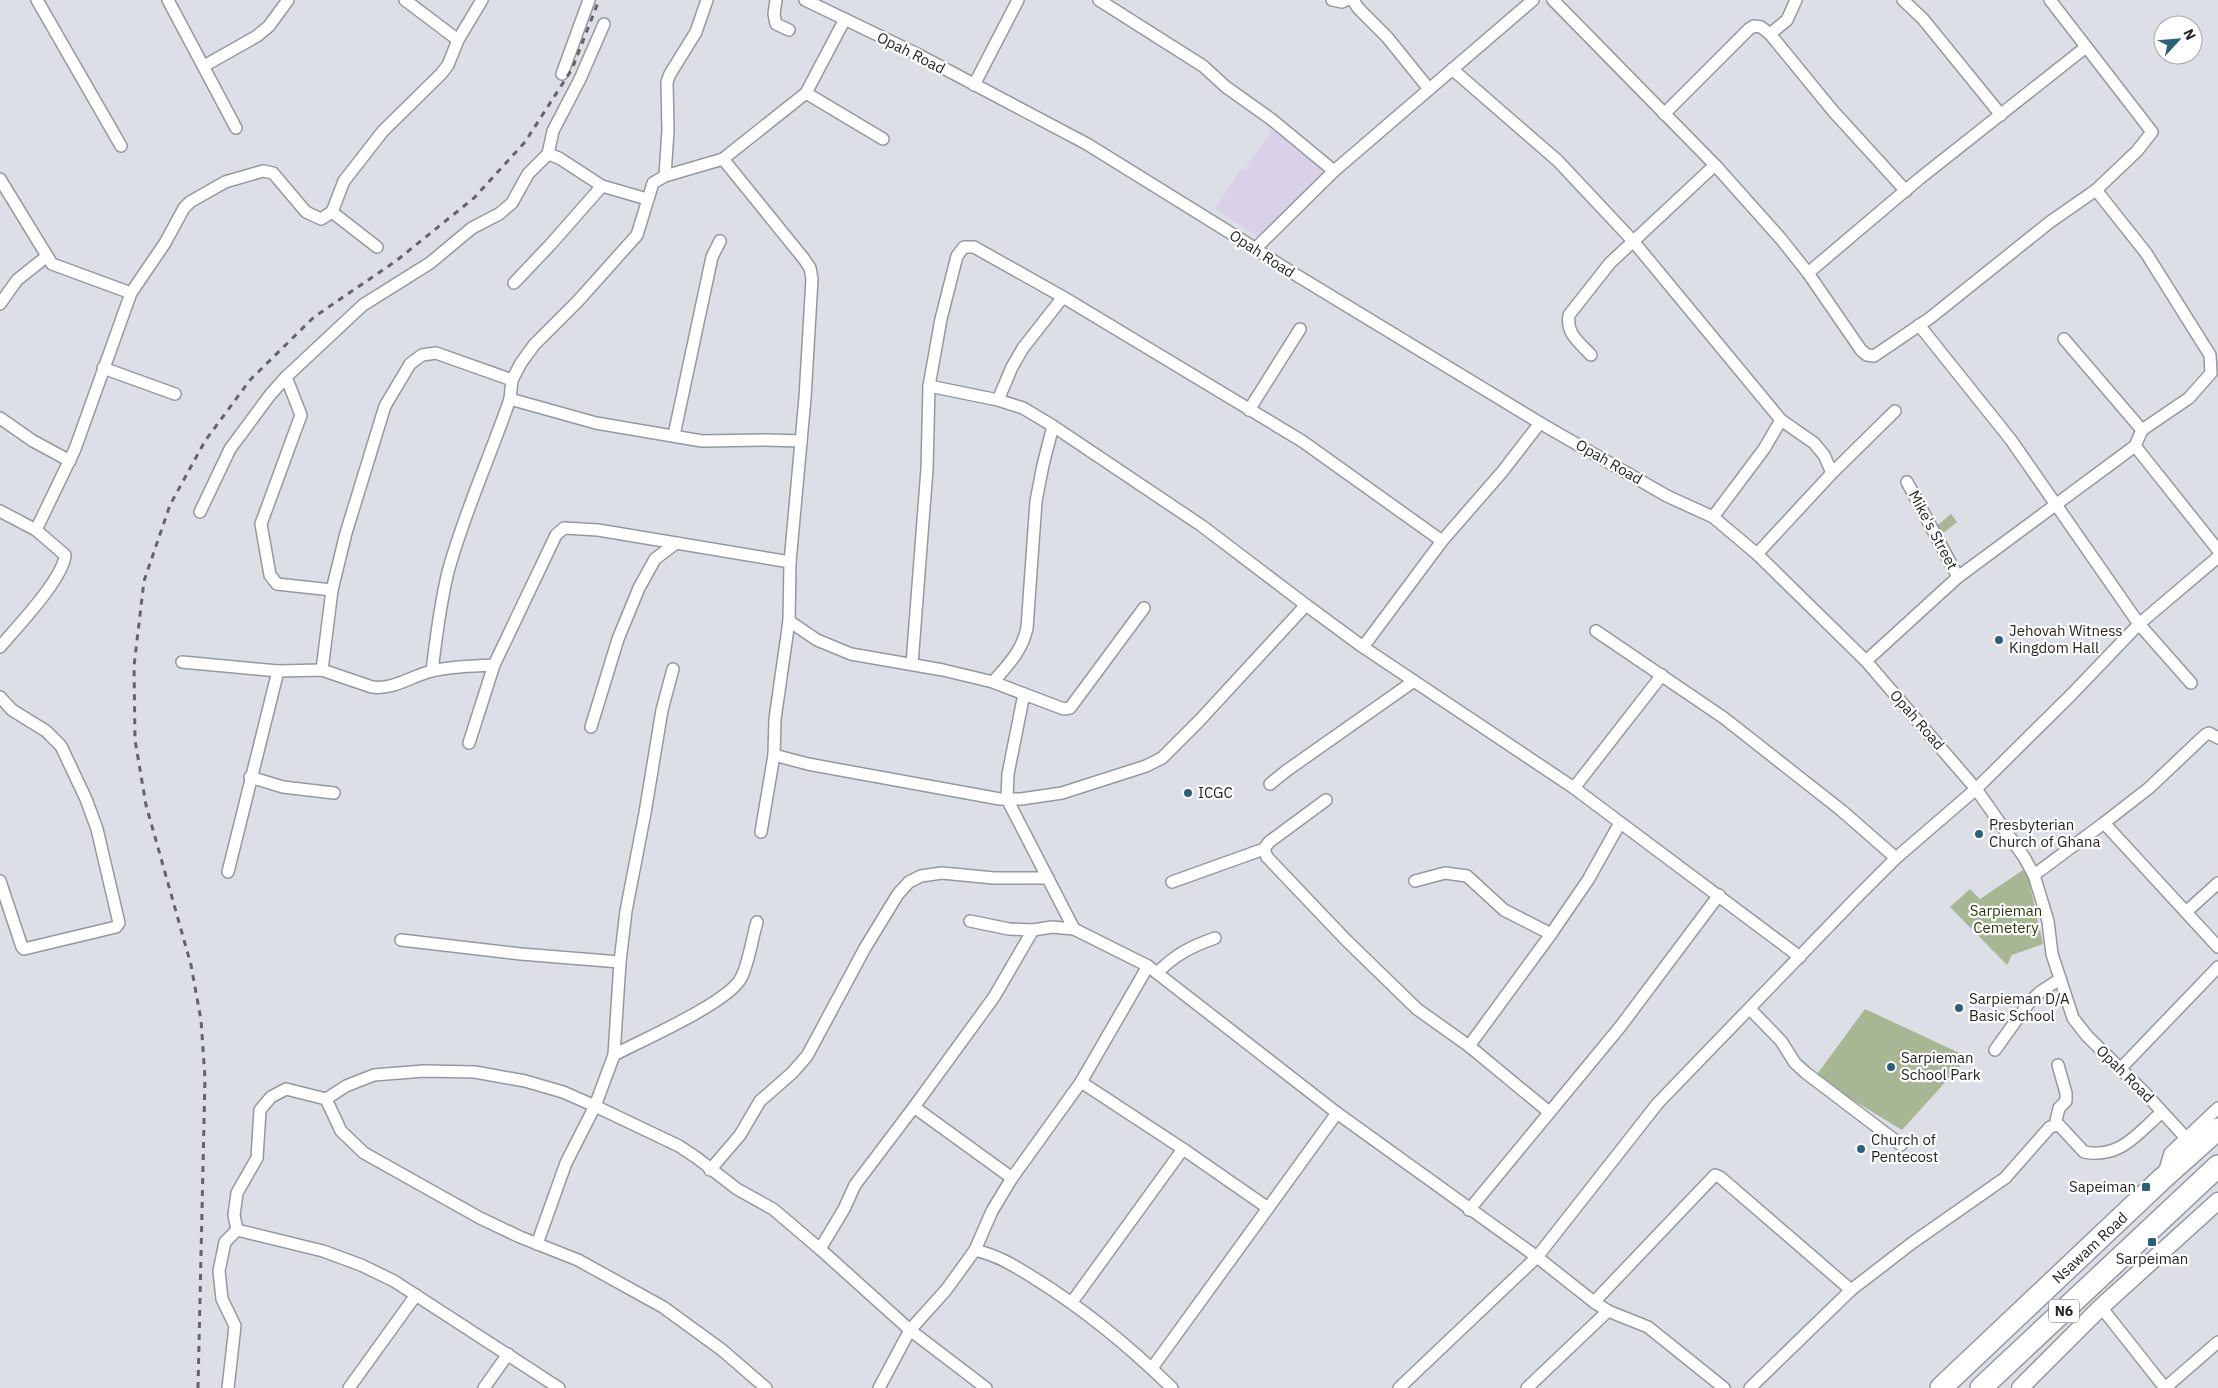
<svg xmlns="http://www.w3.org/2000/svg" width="2218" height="1388" font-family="'IBM Plex Sans',sans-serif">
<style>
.commercial{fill:#d8d1e7}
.green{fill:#a7b693}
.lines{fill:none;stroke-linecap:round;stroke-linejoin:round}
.street-casing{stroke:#96989f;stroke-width:14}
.secondary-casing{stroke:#96989f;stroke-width:19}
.highway-casing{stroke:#96989f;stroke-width:24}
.street{stroke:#fff;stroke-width:11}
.secondary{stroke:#fff;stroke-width:16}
.highway{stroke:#fff;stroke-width:21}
.rail{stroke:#646469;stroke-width:3;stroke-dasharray:6 6;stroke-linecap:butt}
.poi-dot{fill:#29617b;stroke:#fff;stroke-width:2}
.labels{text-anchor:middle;stroke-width:4.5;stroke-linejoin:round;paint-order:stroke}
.shield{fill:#fff;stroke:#666668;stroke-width:1}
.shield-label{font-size:14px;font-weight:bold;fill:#242427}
.street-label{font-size:15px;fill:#242427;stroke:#fff}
.poi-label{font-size:15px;fill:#242427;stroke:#fff;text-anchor:start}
.park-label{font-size:15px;fill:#2a3a0b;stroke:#fff}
</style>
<rect width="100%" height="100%" fill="#dddfe6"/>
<polygon class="commercial" points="1272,130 1326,173 1258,237 1215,209 1241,169 1244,170"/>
<g class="green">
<polygon points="1951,514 1957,522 1941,535 1933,521 1935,520 1938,525"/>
<polygon points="2026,868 2043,944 2012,955 2007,965 1950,907 1970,889 1980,899"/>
<polygon points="1865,1009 1968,1057 1902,1130 1815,1077"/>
</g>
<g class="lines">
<g class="street-casing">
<g id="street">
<polyline points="37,0 121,146"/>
<polyline points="168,0 236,128"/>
<polyline points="405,0 458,40"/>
<polyline points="776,0 774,14 776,24 789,30"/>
<polyline points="805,0 915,53 1087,144 1245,242 1283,267 1540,423 1667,496 1713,517 1757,554 1866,661 1976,789 2024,857 2034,875 2048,921 2052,954 2073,1018 2087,1036 2144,1092 2196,1149"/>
<polyline points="1099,0 1203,66 1226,87 1271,119 1334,171"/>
<polyline points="1332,0 1342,2 1346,0"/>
<polyline points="1353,0 1358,8 1387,37 1429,89"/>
<polyline points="1553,0 1715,165 1781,239 1808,273 1861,350 1867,355 1874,356 1930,318 2050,222 2096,190 2137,151 2152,132 2050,0"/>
<polyline points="1903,0 1923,19 2001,115"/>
<polyline points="845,19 806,93 723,159 804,259 810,268 812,279 805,398 790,562 789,621 775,719 774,755 808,764 1000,799 1021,799 1062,793 1146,766 1162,758 1200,720 1306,605 1363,647 1574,788 1800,957"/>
<polyline points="1770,34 1787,20 1796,0"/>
<polyline points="204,66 257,36 269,26 288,0"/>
<polyline points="1452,69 1558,161 1633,241 1781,420 1814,443 1824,455 1832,473"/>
<polyline points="562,74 589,0"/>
<polyline points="974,85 1018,0"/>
<polyline points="806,93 883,139"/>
<polyline points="1664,114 1749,29 1754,26 1761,27 1770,34 1833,111 1906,191"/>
<polyline points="548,154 553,131 580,79 604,24"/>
<polyline points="665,176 668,130 667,82 670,74 696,32 707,0"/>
<polyline points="0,179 52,264 131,293"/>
<polyline points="332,212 377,247"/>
<polyline points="1255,249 1334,171 1533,0"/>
<polyline points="1808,273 1919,179 2086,47"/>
<polyline points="514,283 551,244 602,186"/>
<polyline points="0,304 17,280 46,257"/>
<polyline points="1919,325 2011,440 2139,624 2191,683"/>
<polyline points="2064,339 2142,430"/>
<path d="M 1591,355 C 1579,342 1566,334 1569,315 L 1610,263 L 1715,165"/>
<polyline points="103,368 175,394"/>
<polyline points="286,377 301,415 261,524 270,575 277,584 332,590"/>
<polyline points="929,386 941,319 957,256 964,247 974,247 1063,297"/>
<polyline points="510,399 596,423 702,441 766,440 801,441"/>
<polyline points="998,400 1012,367 1023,348 1063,297 1302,441 1442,541"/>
<polyline points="1249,410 1300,329"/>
<polyline points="0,418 33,441 70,461"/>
<polyline points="674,435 712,257 720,241"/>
<polyline points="2135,446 2218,550"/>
<polyline points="1907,482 1958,577"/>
<path d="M 0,511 L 36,530 L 65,555 C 64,578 16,628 0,647"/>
<polyline points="200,512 230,449 270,395 286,377 363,305 430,263 472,228 499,214 512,203 528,174 548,154 559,158 602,186 647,199"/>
<polyline points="1713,517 1764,449 1781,420"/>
<polyline points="36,530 75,449 131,293 165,243 184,208 190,202 225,182 263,171 273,173 306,212 321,219 332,212 344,181 383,131 441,74 448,65 458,40 482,0"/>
<polyline points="1757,554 1832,473 1895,411"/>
<polyline points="789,621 817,640 851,654 943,670 993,682 1024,694 1008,774 1007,799 1074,929"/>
<polyline points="1596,631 1724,718 1841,810 1896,858"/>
<polyline points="1363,647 1442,541 1502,472 1540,423"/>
<polyline points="1866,661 1958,577 2135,446 2142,430 2189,398 2211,373 2210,355 2146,253 2096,190"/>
<polyline points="182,662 278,671"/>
<polyline points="912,664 927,469 929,386 998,400 1023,408 1053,426 1202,526 1306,605"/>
<polyline points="322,670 332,590 346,533 385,406 410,364 422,355 436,353 512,380"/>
<path d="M 432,671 C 436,638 440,604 448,572 C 464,513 490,457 510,399 L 512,380 L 521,363 L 534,345 L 578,301 L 637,235 L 653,183 L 665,176 L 723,159"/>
<path d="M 993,682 C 1008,665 1022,651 1027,628 L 1036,501 L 1043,465 L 1053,426"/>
<polyline points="1024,694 1064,709 1070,708 1144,608"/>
<polyline points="0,697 12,710 46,731 61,746 86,799 97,829 119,923 116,927 24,949 22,947 0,881"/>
<polyline points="591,727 618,639 639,588 655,559 675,544"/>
<polyline points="469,743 494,665 556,535 564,528 598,530 790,562"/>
<polyline points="250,777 283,787 334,793"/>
<polyline points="1270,784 1286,771 1414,681"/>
<polyline points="1574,788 1662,675"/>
<polyline points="1326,800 1269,842 1264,849 1267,857 1345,939 1417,1009 1469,1046 1549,1112"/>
<polyline points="2104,823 2149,788 2205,735 2209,733 2218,738"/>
<polyline points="761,832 774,755"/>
<path d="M 228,872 L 278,671 L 322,670 L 372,687 C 394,690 411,676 432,671 C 451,666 474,666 494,665"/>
<polyline points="2034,875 2104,823 2218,947"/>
<polyline points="1415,881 1445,873 1467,876 1504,910 1551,934"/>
<polyline points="1172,882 1264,849"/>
<polyline points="2186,912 2218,883"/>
<polyline points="970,921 1009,929 1033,930 1052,927 1074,929 1148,966 1337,1113 1537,1257 1594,1302 1608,1311 1648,1327 1724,1388"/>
<polyline points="401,940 521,954 620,962"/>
<path d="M 1157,973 C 1176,954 1190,947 1215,938"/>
<polyline points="1750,1009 1781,1041 1795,1063 1806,1073 1901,1145"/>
<polyline points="1469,1046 1551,934 1588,880 1620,823"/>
<polyline points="1995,1050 2028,1004 2040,992 2060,979"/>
<path d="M 614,1055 C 642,1040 728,1003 741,978 C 749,963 752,938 757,922"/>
<polyline points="2121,1068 2218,967"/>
<polyline points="1081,1082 1183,1149 1268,1208"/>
<polyline points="914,1107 1012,1178"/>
<polyline points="2055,1125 2059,1108 2066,1101 2066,1093 2058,1065"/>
<polyline points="710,1170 740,1135 760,1101 792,1073 807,1056 865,948 898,894 909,882 921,876 942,873 994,878 1048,878"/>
<polyline points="2164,1173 2170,1153 2218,1108"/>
<polyline points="1469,1210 1620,1027 1719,895"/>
<polyline points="237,1230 323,1251 361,1265 394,1281 559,1388"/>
<polyline points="237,1230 234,1215 237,1193 257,1158 260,1110 271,1097 286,1089 326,1099"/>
<polyline points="537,1244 566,1163 595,1106 614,1055 620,962 626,911 645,813 662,710 673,669"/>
<polyline points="820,1249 844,1209 855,1185 914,1107 994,997 1033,930"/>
<path d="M 975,1250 C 999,1256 1013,1265 1034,1278 C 1084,1309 1130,1347 1172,1388"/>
<polyline points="1072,1302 1183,1149"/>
<polyline points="1594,1302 1715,1175 1720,1177 1851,1290"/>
<polyline points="2101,1307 2165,1388"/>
<polyline points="1152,1368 1337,1113"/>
<polyline points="228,1388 235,1326 222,1299 219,1271 225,1242 237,1230"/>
<polyline points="349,1388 416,1295"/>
<polyline points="484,1388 508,1354"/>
<polyline points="766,1388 722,1350 663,1307 578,1260 520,1237 480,1218 364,1153 341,1131 326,1099 346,1086 374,1075 424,1071 475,1072 525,1081 563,1092 595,1106 679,1146 697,1158 737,1189 773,1209 820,1249 910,1330 986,1388"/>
<polyline points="879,1388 910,1330 946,1290 975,1250 992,1211 1012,1178 1081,1082 1148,966"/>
<polyline points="1399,1388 1537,1257 1658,1103 1858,896 1896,858 1976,789 2071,695 2139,624 2218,557"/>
<polyline points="1527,1388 1608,1311"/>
<path d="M 1750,1388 L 1851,1290 L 1912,1243 L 2005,1178 L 2050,1127 L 2059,1125 L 2084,1152 C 2120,1159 2137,1134 2162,1112"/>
<polyline points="2165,1388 2218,1342"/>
</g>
</g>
<g class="secondary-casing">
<polyline id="secondary" points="2020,1388 2101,1307 2218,1201"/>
</g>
<g class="highway-casing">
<g id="highway">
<polyline points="1941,1388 2162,1179 2218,1129"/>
<polyline points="1981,1388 2218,1166"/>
</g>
</g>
<use href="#street" class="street"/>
<use href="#secondary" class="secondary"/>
<use href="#highway" class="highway"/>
<polyline class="rail" points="198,1388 205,1078 201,1020 191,965 146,805 135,740 134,666 144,581 170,505 205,441 250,380 314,317 396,261 474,198 525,142 572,69 599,0"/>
</g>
<g class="poi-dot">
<circle cx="1999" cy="640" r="5"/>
<circle cx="1188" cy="793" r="5"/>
<circle cx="1979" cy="834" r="5"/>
<circle cx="1959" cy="1008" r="5"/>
<circle cx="1891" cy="1067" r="5"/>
<circle cx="1861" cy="1149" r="5"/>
<rect x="2141" y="1182" width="10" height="10" rx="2.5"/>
<rect x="2147" y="1237" width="10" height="10" rx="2.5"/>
</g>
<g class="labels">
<rect class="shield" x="2049" y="1299.5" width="30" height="23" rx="4"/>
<g class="shield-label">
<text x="2064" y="1316">N6</text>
</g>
<g class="street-label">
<text transform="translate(911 53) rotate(27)" y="5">Opah Road</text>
<text transform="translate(1262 254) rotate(33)" y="5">Opah Road</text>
<text transform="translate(1609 462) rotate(30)" y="5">Opah Road</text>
<text transform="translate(1933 530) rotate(62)" y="5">Mike's Street</text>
<text transform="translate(1917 720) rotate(49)" y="5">Opah Road</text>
<text transform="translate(2125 1074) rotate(45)" y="5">Opah Road</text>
<text transform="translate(2090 1248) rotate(-43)" y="5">Nsawam Road</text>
</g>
<g class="poi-label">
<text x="2009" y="636">Jehovah Witness<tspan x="2009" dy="17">Kingdom Hall</tspan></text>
<text x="1198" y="798">ICGC</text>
<text x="1989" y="830">Presbyterian<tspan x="1989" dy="17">Church of Ghana</tspan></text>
<text x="1969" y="1004">Sarpieman D/A<tspan x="1969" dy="17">Basic School</tspan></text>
<text x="1901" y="1063">Sarpieman<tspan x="1901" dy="17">School Park</tspan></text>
<text x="1871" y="1145">Church of<tspan x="1871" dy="17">Pentecost</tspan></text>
<text x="2136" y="1192" text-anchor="end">Sapeiman</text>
<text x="2152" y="1264" text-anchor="middle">Sarpeiman</text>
</g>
<g class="park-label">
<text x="2006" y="916">Sarpieman<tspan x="2006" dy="17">Cemetery</tspan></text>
</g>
</g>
<g transform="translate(2178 40) rotate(64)"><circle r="24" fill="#ffffff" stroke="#a7a7a9"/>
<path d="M0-4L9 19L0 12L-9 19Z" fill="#29617b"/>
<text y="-8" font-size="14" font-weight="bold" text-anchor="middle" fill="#242427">N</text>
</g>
</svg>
